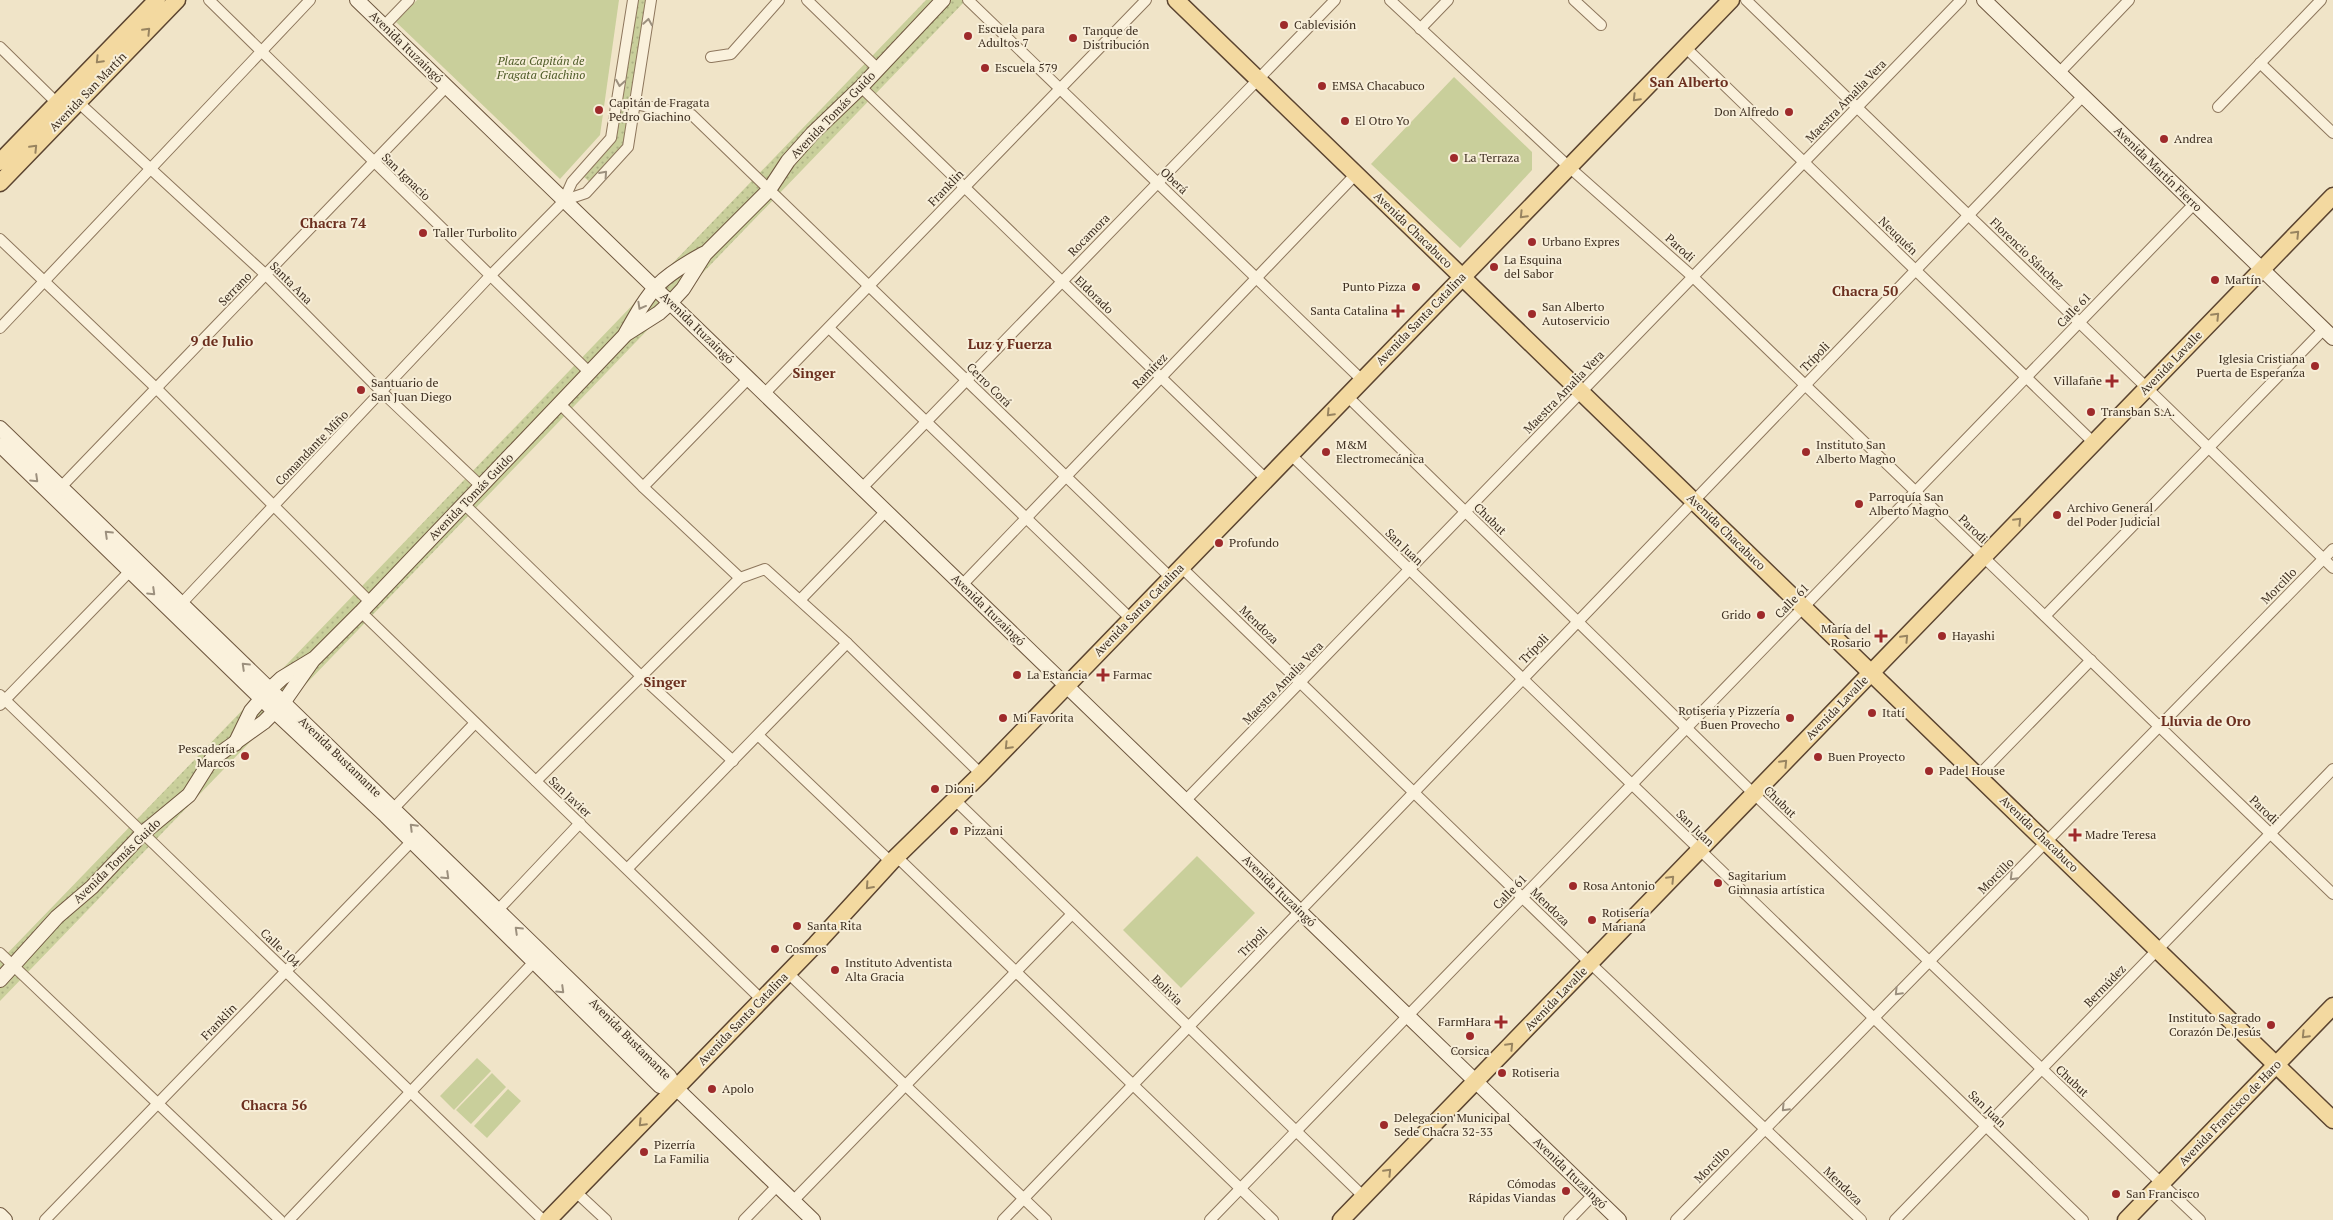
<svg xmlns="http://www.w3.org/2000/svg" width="2333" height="1220" font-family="'PT Serif',serif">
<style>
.grass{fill:url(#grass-dots)}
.park{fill:#c9cf9b}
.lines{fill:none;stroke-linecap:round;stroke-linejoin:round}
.minor-casing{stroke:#8d765c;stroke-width:12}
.secondary-casing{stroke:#6f573f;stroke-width:16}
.primary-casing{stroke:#5b4430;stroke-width:19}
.minor{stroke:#faf1dc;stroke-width:10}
.secondary{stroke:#faf1dc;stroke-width:14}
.primary{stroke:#f3d9a0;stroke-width:16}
.oneway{stroke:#9c907e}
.oneway2{stroke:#988460}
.poi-dot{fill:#9e2a2b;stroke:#f7eed8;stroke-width:2}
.labels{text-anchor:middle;stroke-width:4;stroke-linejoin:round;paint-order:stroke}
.poi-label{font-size:12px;fill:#3d2e20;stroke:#f7eed8;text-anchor:start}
.street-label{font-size:12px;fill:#3d2e20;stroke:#f7eed8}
.park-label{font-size:12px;font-style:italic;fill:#4d5a26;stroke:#f7eed8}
.neighbourhood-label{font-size:14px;font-weight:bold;fill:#6b2e1e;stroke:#f7eed8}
</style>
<defs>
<pattern id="grass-dots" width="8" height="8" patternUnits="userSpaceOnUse" patternTransform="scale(1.25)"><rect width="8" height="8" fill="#c9cf9b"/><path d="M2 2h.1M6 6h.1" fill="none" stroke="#aeb285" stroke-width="1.8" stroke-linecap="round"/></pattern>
</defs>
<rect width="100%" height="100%" fill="#f0e4c8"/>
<g class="grass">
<polygon points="637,0 647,0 625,144 591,183 584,177 615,140"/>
<polygon points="926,0 966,0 0,1001 0,961 259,693 0,441 0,434 263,689"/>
</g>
<g class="park">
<polygon points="417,0 619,0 600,135 560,179 396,22"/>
<polygon points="1454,77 1532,152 1532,170 1460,248 1371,164"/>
<polygon points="1197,856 1255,913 1181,988 1123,930"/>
<polygon points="477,1058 491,1071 454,1110 440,1096"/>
<polygon points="492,1073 506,1087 471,1124 456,1110"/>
<polygon points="508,1089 521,1101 487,1138 474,1126"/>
</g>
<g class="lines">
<g class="minor-casing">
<g id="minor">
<polyline points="209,0 588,371"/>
<polyline points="807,0 878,69"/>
<polyline points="968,0 1362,380"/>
<polyline points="1390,0 1569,167 1693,277 2333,894"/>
<polyline points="1574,0 1601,25"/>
<polyline points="1746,0 2333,568"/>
<polyline points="384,26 409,0"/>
<polyline points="1420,29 1448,0"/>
<polyline points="0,47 57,103"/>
<polyline points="1685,47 2094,443"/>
<polyline points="711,57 731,54 779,0"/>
<polyline points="2260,63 2333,133"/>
<polyline points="2059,73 2129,0"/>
<polyline points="861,87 1266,479"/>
<polyline points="78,102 266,275 382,392 482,487"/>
<polyline points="635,104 692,115 1171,578"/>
<polyline points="2218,107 2321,0"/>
<polyline points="565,200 586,193 628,147 651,0"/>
<polyline points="0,239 156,388 370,602"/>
<polyline points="0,328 310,0"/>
<polyline points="829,328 1131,619"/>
<polyline points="764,394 1146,0"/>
<polyline points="1347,396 1754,794 2200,1220"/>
<polyline points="560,404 643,487 740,578"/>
<polyline points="1290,454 2083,1220"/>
<polyline points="61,487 447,86"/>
<polyline points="643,487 748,379"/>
<polyline points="862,488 1335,0"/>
<polyline points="464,504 641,676 733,761"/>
<polyline points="1181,567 1590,963 1861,1220"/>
<polyline points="962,585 1356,174"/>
<polyline points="801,599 886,511"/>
<polyline points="181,604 490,276 563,202 572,182 611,138 633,0"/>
<polyline points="361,612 762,1000"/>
<polyline points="2045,616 2324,329"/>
<polyline points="0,695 543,1220"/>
<polyline points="0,705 130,571"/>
<polyline points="759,736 891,862"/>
<polyline points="1978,776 2091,660"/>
<polyline points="536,781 740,578 765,569 847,643 981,774"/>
<polyline points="954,799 1364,1197"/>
<polyline points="1185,801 1961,0"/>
<polyline points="394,808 475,723"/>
<polyline points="897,857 1273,1220"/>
<polyline points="628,868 847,643"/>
<polyline points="498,910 580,823"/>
<polyline points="0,953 280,1220"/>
<polyline points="788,973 1046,1220"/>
<polyline points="576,1192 606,1220"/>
<polyline points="793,1201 1072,914"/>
<polyline points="45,1220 411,842"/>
<polyline points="289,1220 533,963"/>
<polyline points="744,1220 777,1186"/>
<polyline points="1003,1220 2083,96"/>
<polyline points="1210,1220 2194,204"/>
<polyline points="1569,1220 1593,1195"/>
<path d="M 1676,1220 C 1894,995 2115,773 2333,549"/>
<polyline points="1895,1220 2333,769"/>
</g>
</g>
<g class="secondary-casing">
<g id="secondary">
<polyline points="357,0 1619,1220"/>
<polyline points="1984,0 2333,338"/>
<path d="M 626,333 C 651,288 658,279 703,254"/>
<polyline points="0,428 669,1076 676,1088 813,1220"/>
<polyline points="0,445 275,712 386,816 660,1086 676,1088"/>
<polyline points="235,744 251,711 269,690 282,678 315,658 361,612 626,334 659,313 670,303 683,289 705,254 769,190 788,161 813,133 861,87 943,0"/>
<polyline points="0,980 57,917 92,887 143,833 189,795 211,760 264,722 283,703 313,660"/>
<polyline points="0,1215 5,1220"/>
</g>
</g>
<g class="primary-casing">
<g id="primary">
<polyline points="1176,0 2333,1120"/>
<polyline points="0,162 157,0"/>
<polyline points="0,183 177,0"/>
<polyline points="548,1220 816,944 891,862 981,774 1731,0"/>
<polyline points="1341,1220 2333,196"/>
<polyline points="2126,1220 2333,1006"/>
</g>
</g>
<use href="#minor" class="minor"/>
<use href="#secondary" class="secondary"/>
<use href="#primary" class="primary"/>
</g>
<defs><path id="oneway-chevron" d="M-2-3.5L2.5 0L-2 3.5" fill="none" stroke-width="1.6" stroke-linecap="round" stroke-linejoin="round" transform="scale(1.25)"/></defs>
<g class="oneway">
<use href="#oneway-chevron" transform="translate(648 22) rotate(-81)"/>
<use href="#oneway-chevron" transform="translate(620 83) rotate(99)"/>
<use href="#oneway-chevron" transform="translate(604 174) rotate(-48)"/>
<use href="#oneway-chevron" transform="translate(641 306) rotate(119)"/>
<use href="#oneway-chevron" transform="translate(35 479) rotate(44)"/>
<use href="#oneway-chevron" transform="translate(108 534) rotate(-136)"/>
<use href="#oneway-chevron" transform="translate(152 592) rotate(44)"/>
<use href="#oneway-chevron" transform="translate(245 666) rotate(-136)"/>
<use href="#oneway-chevron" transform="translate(413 827) rotate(-135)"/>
<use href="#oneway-chevron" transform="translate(446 876) rotate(44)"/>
<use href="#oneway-chevron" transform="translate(2013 877) rotate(135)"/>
<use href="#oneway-chevron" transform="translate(518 930) rotate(-136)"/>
<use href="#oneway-chevron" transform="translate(561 990) rotate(44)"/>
<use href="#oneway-chevron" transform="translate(1898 992) rotate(134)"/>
<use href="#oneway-chevron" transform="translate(1785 1108) rotate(134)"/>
</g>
<g class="oneway2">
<use href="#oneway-chevron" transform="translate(147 31) rotate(-46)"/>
<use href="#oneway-chevron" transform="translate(99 60) rotate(134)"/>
<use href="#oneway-chevron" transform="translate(1636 98) rotate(134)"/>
<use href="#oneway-chevron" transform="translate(34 148) rotate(-46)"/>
<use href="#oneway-chevron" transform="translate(1523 215) rotate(134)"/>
<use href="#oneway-chevron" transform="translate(2296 234) rotate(-46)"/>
<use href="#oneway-chevron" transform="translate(2216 316) rotate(-46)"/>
<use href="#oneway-chevron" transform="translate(1330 413) rotate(134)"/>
<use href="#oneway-chevron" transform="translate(2018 521) rotate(-46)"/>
<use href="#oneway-chevron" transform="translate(1905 638) rotate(-46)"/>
<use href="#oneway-chevron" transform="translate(1008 746) rotate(134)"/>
<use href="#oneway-chevron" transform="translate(1784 763) rotate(-46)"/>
<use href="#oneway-chevron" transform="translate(1671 879) rotate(-46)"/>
<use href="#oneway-chevron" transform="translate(869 886) rotate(132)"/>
<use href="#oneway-chevron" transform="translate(2305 1035) rotate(134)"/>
<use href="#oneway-chevron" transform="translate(1510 1046) rotate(-46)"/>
<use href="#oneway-chevron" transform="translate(642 1123) rotate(134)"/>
<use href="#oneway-chevron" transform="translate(1388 1172) rotate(-46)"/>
</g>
<g class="poi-dot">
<circle cx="1284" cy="25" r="5"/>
<circle cx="968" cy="36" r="5"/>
<circle cx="1073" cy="38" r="5"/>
<circle cx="985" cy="68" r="5"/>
<circle cx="1322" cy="86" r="5"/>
<circle cx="599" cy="110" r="5"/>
<circle cx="1789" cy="112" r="5"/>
<circle cx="1345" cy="121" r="5"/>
<circle cx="2164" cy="139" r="5"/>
<circle cx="1454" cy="158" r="5"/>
<circle cx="423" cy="233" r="5"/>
<circle cx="1532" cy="242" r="5"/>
<circle cx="1494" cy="267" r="5"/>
<circle cx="2215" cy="280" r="5"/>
<circle cx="1416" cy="287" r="5"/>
<path d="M1395.5 303.5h5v5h5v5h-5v5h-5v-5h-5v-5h5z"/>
<circle cx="1532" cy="314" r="5"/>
<circle cx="2315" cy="366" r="5"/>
<path d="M2109.5 373.5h5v5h5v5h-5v5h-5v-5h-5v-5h5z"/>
<circle cx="361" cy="390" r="5"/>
<circle cx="2091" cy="412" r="5"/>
<circle cx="1326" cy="452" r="5"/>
<circle cx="1806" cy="452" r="5"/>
<circle cx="1859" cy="504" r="5"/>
<circle cx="2057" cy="515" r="5"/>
<circle cx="1219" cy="543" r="5"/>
<circle cx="1761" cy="615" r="5"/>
<path d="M1878.5 628.5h5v5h5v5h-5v5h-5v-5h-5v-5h5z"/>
<circle cx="1942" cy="636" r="5"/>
<circle cx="1017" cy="675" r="5"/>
<path d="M1100.5 667.5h5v5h5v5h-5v5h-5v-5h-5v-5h5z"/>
<circle cx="1872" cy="713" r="5"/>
<circle cx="1003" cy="718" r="5"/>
<circle cx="1790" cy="718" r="5"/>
<circle cx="245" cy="756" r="5"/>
<circle cx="1818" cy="757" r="5"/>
<circle cx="1929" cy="771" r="5"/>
<circle cx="935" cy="789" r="5"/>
<circle cx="954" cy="831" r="5"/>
<path d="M2072.5 827.5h5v5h5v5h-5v5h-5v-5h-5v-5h5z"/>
<circle cx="1718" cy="883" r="5"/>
<circle cx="1573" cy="886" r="5"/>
<circle cx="1592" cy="920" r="5"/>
<circle cx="797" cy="926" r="5"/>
<circle cx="775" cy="949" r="5"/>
<circle cx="835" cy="970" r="5"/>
<path d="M1498.5 1014.5h5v5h5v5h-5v5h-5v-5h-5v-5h5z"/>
<circle cx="2271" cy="1025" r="5"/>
<circle cx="1470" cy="1036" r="5"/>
<circle cx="1502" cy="1073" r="5"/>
<circle cx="712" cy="1089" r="5"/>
<circle cx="1384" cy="1125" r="5"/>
<circle cx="644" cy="1152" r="5"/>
<circle cx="1566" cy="1191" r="5"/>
<circle cx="2116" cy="1194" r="5"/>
</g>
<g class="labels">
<g class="poi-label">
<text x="1294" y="29">Cablevisión</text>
<text x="978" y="33">Escuela para<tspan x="978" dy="14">Adultos 7</tspan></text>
<text x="1083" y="35">Tanque de<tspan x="1083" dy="14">Distribución</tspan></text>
<text x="995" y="72">Escuela 579</text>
<text x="1332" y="90">EMSA Chacabuco</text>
<text x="609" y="107">Capitán de Fragata<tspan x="609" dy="14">Pedro Giachino</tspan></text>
<text x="1779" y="116" text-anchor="end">Don Alfredo</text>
<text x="1355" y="125">El Otro Yo</text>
<text x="2174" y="143">Andrea</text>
<text x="1464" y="162">La Terraza</text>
<text x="433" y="237">Taller Turbolito</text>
<text x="1542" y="246">Urbano Expres</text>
<text x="1504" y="264">La Esquina<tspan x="1504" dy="14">del Sabor</tspan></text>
<text x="2225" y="284">Martín</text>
<text x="1406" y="291" text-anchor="end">Punto Pizza</text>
<text x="1542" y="311">San Alberto<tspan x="1542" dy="14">Autoservicio</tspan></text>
<text x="1388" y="315" text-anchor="end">Santa Catalina</text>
<text x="2305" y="363" text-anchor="end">Iglesia Cristiana<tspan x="2305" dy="14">Puerta de Esperanza</tspan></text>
<text x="2102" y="385" text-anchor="end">Villafañe</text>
<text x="371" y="387">Santuario de<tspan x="371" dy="14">San Juan Diego</tspan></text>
<text x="2101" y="416">Transban S.A.</text>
<text x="1336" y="449">M&amp;M<tspan x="1336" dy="14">Electromecánica</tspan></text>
<text x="1816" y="449">Instituto San<tspan x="1816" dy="14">Alberto Magno</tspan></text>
<text x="1869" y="501">Parroquía San<tspan x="1869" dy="14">Alberto Magno</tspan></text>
<text x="2067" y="512">Archivo General<tspan x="2067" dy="14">del Poder Judicial</tspan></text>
<text x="1229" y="547">Profundo</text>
<text x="1751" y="619" text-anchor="end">Grido</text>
<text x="1871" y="633" text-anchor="end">María del<tspan x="1871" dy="14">Rosario</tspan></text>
<text x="1952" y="640">Hayashi</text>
<text x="1027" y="679">La Estancia</text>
<text x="1113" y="679">Farmac</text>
<text x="1780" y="715" text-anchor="end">Rotiseria y Pizzería<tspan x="1780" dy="14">Buen Provecho</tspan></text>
<text x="1882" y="717">Itatí</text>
<text x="1013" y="722">Mi Favorita</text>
<text x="235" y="753" text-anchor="end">Pescadería<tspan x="235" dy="14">Marcos</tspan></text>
<text x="1828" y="761">Buen Proyecto</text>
<text x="1939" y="775">Padel House</text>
<text x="945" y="793">Dioni</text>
<text x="964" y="835">Pizzani</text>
<text x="2085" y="839">Madre Teresa</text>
<text x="1728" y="880">Sagitarium<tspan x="1728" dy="14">Gimnasia artística</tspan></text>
<text x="1583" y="890">Rosa Antonio</text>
<text x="1602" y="917">Rotisería<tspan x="1602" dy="14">Mariana</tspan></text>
<text x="807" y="930">Santa Rita</text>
<text x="785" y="953">Cosmos</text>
<text x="845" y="967">Instituto Adventista<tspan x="845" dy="14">Alta Gracia</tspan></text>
<text x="2261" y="1022" text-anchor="end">Instituto Sagrado<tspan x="2261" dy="14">Corazón De Jesús</tspan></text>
<text x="1491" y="1026" text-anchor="end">FarmHara</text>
<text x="1470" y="1055" text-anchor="middle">Corsica</text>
<text x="1512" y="1077">Rotiseria</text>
<text x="722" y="1093">Apolo</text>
<text x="1394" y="1122">Delegacion Municipal<tspan x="1394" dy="14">Sede Chacra 32-33</tspan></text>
<text x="654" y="1149">Pizerría<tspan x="654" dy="14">La Familia</tspan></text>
<text x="1556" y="1188" text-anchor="end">Cómodas<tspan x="1556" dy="14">Rápidas Viandas</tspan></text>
<text x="2126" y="1198">San Francisco</text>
</g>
<g class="street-label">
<text transform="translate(406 47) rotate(44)" y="4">Avenida Ituzaingó</text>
<text transform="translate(88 92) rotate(-46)" y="4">Avenida San Martín</text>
<text transform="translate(1846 101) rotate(-46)" y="4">Maestra Amalia Vera</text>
<text transform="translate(833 115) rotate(-46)" y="4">Avenida Tomás Guido</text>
<text transform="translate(2158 169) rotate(44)" y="4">Avenida Martín Fierro</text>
<text transform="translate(406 177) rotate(44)" y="4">San Ignacio</text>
<text transform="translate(1174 181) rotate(43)" y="4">Oberá</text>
<text transform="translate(946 188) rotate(-46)" y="4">Franklin</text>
<text transform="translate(1413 230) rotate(44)" y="4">Avenida Chacabuco</text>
<text transform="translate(1089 235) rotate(-46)" y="4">Rocamora</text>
<text transform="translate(1898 236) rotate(44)" y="4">Neuquén</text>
<text transform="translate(1680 248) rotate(42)" y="4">Parodi</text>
<text transform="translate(2027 254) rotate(44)" y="4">Florencio Sánchez</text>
<text transform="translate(291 283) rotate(45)" y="4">Santa Ana</text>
<text transform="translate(235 289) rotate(-46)" y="4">Serrano</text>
<text transform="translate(1094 295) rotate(44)" y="4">Eldorado</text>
<text transform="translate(2074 310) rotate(-46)" y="4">Calle 61</text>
<text transform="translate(1421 319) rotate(-46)" y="4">Avenida Santa Catalina</text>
<text transform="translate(697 328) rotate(44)" y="4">Avenida Ituzaingó</text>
<text transform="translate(1815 357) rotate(-46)" y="4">Trípoli</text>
<text transform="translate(2171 363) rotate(-46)" y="4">Avenida Lavalle</text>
<text transform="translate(1150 371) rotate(-46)" y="4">Ramírez</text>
<text transform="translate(989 385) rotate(44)" y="4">Cerro Corá</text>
<text transform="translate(1564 392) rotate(-46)" y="4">Maestra Amalia Vera</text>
<text transform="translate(312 448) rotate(-46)" y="4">Comandante Miño</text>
<text transform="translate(471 497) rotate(-46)" y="4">Avenida Tomás Guido</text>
<text transform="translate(1490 519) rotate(44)" y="4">Chubut</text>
<text transform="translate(1973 529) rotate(44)" y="4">Parodi</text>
<text transform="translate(1726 532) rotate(44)" y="4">Avenida Chacabuco</text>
<text transform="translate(1404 547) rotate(44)" y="4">San Juan</text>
<text transform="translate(2279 586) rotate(-46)" y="4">Morcillo</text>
<text transform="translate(1792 601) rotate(-46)" y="4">Calle 61</text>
<text transform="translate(988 610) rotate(44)" y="4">Avenida Ituzaingó</text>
<text transform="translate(1139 610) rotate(-46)" y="4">Avenida Santa Catalina</text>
<text transform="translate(1259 625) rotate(44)" y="4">Mendoza</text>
<text transform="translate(1534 649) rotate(-46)" y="4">Trípoli</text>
<text transform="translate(1283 683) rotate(-46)" y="4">Maestra Amalia Vera</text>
<text transform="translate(1837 708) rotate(-46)" y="4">Avenida Lavalle</text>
<text transform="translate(340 757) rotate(44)" y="4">Avenida Bustamante</text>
<text transform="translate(570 797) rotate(43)" y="4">San Javier</text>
<text transform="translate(1780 802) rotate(44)" y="4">Chubut</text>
<text transform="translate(2264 810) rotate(44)" y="4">Parodi</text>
<text transform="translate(1695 828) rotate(44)" y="4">San Juan</text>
<text transform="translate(2039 834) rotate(44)" y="4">Avenida Chacabuco</text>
<text transform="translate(117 861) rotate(-44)" y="4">Avenida Tomás Guido</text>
<text transform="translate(1996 876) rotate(-45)" y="4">Morcillo</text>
<text transform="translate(1279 891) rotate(44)" y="4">Avenida Ituzaingó</text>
<text transform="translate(1510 892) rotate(-46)" y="4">Calle 61</text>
<text transform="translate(1550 907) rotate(44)" y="4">Mendoza</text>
<text transform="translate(1253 942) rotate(-46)" y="4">Trípoli</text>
<text transform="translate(280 948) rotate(44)" y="4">Calle 104</text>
<text transform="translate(2105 986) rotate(-46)" y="4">Bermúdez</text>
<text transform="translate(1167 990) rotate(44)" y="4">Bolivia</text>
<text transform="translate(1556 999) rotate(-46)" y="4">Avenida Lavalle</text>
<text transform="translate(743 1019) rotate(-46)" y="4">Avenida Santa Catalina</text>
<text transform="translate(219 1022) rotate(-46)" y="4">Franklin</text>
<text transform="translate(630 1039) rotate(45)" y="4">Avenida Bustamante</text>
<text transform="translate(2072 1081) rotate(43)" y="4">Chubut</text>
<text transform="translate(1987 1109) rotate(44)" y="4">San Juan</text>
<text transform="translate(2230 1113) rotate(-46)" y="4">Avenida Francisco de Haro</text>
<text transform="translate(1712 1165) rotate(-46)" y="4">Morcillo</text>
<text transform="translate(1570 1173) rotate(44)" y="4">Avenida Ituzaingó</text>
<text transform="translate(1843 1186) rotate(44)" y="4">Mendoza</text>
</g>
<g class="park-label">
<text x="541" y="65">Plaza Capitán de<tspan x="541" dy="14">Fragata Giachino</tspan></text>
</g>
<g class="neighbourhood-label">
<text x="1689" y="87">San Alberto</text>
<text x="333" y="228">Chacra 74</text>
<text x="1865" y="296">Chacra 50</text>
<text x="222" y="346">9 de Julio</text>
<text x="1010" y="349">Luz y Fuerza</text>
<text x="814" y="378">Singer</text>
<text x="665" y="687">Singer</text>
<text x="2206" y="726">Lluvia de Oro</text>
<text x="274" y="1110">Chacra 56</text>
</g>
</g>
</svg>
